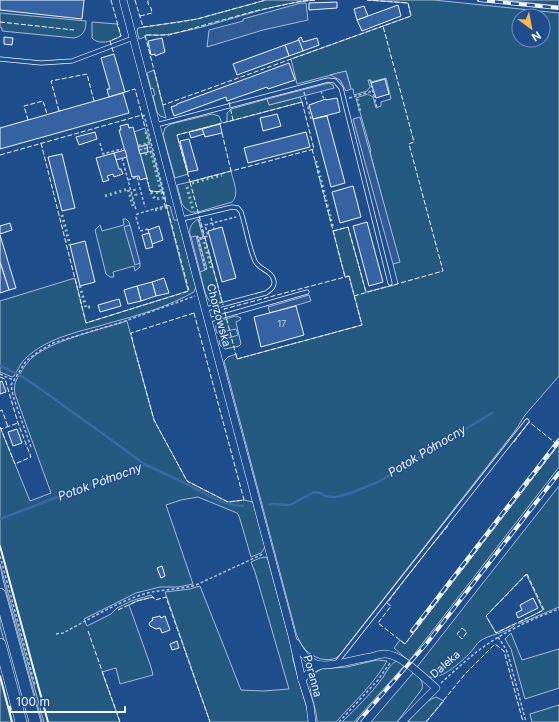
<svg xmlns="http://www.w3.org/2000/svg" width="559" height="722" font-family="Inter,sans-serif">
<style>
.green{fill:#245a82;stroke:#a8bbd7;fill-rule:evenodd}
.parking{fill:#305b95;stroke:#a8bbd7}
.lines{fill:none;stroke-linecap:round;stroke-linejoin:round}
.stream{stroke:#3b69a3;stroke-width:2.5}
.building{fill:#3563a3;stroke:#f2f6ff}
.service-casing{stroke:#f2f6ff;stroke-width:5}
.minor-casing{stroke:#f2f6ff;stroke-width:8}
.primary-casing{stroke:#f2f6ff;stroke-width:12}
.path{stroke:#b3c4dc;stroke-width:1.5;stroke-dasharray:3 2;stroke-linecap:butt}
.service{stroke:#1f4e8c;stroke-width:3.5}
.minor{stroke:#1f4e8c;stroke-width:7}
.primary{stroke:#1f4e8c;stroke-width:11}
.rail-casing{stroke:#f2f6ff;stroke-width:4}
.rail{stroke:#1f4e8c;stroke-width:2.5;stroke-dasharray:8;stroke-linecap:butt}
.hedge{stroke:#97c8a6;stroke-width:3;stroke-dasharray:2 3;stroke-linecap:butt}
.fence{stroke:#f2f6ff;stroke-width:1;stroke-dasharray:5 2;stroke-linecap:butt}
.wall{stroke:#f2f6ff;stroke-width:2}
.labels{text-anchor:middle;stroke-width:3;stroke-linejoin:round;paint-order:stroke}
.number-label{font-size:9px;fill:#c3d1e8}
.street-label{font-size:11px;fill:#f2f6ff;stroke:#1f4e8c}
.water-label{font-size:12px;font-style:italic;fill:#f2f6ff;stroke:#1f4e8c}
</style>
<rect width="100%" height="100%" fill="#1f4e8c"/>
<g class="green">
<path d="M 266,0 L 315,0 C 265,4 219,26 170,34 C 162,36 154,35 145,35 L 145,37 L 139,39 L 137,31 L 138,28 L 197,19 Z"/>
<path d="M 367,0 L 434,0 L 559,13 L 559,376 L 525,415 L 515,431 L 345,648 C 342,652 340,656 336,658 C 332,660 326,660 321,659 C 307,655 301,646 296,633 L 224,361 L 228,357 L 236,354 L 237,359 L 362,325 L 349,276 L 345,277 L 333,231 L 348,227 L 366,292 L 398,284 L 393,264 L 399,262 L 370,152 L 371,151 L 356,98 L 368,94 L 373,97 L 376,108 L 381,106 L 381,102 L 391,99 L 386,78 L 371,82 L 371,80 L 368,80 L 370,87 L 367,91 L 354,95 L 353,89 L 351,89 L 346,71 L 297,84 L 291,59 L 411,16 L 408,3 ZM 519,16 L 543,16 L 543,40 L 519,40 Z"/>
<polygon points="502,0 559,0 559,6"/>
<path d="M 0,13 L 86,21 C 86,29 84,36 74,38 L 2,31 L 2,28 L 0,27 Z"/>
<path d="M 92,22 L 117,24 L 121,36 C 112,41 100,46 92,38 Z"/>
<polygon points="154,70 166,118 160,116 157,112 153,96 155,95 153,88 151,89 147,73"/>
<polygon points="300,97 302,102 227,122 227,113 231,109 267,99 269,105"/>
<polygon points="212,114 219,116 222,123 177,135 188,174 175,178 163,135 165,128 171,124"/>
<polygon points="145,128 150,144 138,147 134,132"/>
<polygon points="152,151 163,192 150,191 140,154"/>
<path d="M 231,171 C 233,181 240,194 232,202 L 198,212 L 191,212 L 185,208 L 182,204 L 177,185 Z"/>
<path d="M 166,205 L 170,206 L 174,220 L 178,220 L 196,287 L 194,292 C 169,306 140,315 113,322 C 84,331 49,336 26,358 C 21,362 18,370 14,376 L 12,377 L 0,372 L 0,301 L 75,278 L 86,323 L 188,291 Z"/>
<polygon points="123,219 126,219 129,222 130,225 125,227 135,264 140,263 140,267 135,271 134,266 113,272 114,277 110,277 106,274 95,230 100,225 102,231 124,225"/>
<path d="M 198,219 L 203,237 L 199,238 L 198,236 L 191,238 C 188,230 190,224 198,219 Z"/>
<path d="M 205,238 L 222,302 C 219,302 215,304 212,303 C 205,300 202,279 200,272 L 207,269 L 199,240 Z"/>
<path d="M 236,316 L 241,318 L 240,320 L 236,322 L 241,344 L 239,346 L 225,349 L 220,345 L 219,341 L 238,335 L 236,329 L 217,333 C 211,320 227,319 236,316 Z"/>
<path d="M 127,321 L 154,420 L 187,481 L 228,502 L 244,500 L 253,502 L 265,547 L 261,553 L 251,557 L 239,516 L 237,513 L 198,497 L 181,500 L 166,505 L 193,584 L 178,587 L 160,587 L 136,593 L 84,619 L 87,626 L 111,614 L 117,608 L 131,601 L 151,595 L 153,597 L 137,601 L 129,605 L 151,667 L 153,675 L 120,684 L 116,668 L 102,672 L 120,722 L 48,722 L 0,546 L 0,427 L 30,501 L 51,493 L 15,394 C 13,385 16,380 21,372 C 25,365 31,358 37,354 C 58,339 102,329 127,321 Z"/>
<polygon points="559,444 559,467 409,661 394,648 400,640 405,644"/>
<path d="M 559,486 L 559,607 L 521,623 L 518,623 L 543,610 L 526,574 L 486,616 L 496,633 L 514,624 L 514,626 C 504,634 490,634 480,641 C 476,644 474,649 470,653 C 462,661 442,680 429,677 C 424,675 421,671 417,667 Z"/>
<polygon points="266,557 268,560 292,649 293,660 306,705 309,717 308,722 210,722 165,592 190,589 200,586 241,690 263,691 289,689 255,572 251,562 260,558"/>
<polygon points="0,564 44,722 42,722 3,580"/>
<polygon points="0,613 30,722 26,722 0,626"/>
<polygon points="511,633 522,660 559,649 559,688 525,699 511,649 505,639"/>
<path d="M 377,660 L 387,661 C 374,684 353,703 336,722 L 317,722 C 317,706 307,693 311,676 L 321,669 L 347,667 Z"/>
<path d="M 397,661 L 404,666 L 354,722 L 342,722 C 356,708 370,695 381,680 C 386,674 389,664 397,661 Z"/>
<path d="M 413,673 C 419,677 424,681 422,689 L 397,722 L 371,722 Z"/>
<polygon points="0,676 12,722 0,722"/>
<path d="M 436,697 L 444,701 L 426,722 L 408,722 C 414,712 425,701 436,697 Z"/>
<polygon points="559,705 559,722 532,722 530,714"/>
</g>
<g class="parking">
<polygon points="301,3 306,3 308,20 263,30 207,47 209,30 243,21 243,19"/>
<polygon points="346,71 351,89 346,91 340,80 330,75"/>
<polygon points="329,83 333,85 334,88 269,105 267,99"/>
<polygon points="360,117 400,262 393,264 353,119"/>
<polygon points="130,225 140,263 135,265 124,227"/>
<polygon points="196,236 205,270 200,272 191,237"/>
<polygon points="309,295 311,301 270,313 268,307"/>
</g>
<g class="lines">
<g class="stream">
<path d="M 0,366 C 21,374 39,388 57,401 C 86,422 115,442 144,464"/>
<polyline points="270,504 290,505 314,492 321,493 325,496 335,497 351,493 380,481 492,413"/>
<path d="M 0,519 L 144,464 C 161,472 178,479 194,488 C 213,497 222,505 243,506"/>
</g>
</g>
<g class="building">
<polygon points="0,0 84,0 82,19 0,10"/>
<polygon points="337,2 337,8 309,10 309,3"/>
<polygon points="398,5 401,16 362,31 357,20"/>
<polygon points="364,6 368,16 357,20 354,9"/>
<polygon points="4,37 13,38 12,45 4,44"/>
<polygon points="301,37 303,42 317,38 319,45 303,51 298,39"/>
<polygon points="162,38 165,52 155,56 155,54 151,55 148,41"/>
<polygon points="299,40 303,51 289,56 285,45"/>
<polygon points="285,45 289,56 237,75 233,64"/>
<polygon points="114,54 125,92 109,97 107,89 110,89 101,58"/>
<polygon points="289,63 295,80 268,89 267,87 227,101 226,97 174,116 171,107 177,105 177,104"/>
<polygon points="385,79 389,94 376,98 371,83"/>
<polygon points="123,93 129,113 0,149 0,128"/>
<polygon points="337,98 340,112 313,119 309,105 326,99 326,100"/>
<polygon points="277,114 281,126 263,131 260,118"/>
<polygon points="327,116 345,183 331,187 313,119"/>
<polygon points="128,124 129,128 133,127 147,178 140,180 139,176 132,177 119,130 121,130 120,126"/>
<polygon points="220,124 222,133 205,137 202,129"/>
<polygon points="202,129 204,134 191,138 189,132"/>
<polygon points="95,132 97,139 79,145 76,137"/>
<polygon points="306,132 310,147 248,163 244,148"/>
<polygon points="189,139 198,170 188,172 180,141"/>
<polygon points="147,145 148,152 140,154 138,147"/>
<polygon points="125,150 127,157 116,160 114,153"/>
<polygon points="114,153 119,169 121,169 123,174 114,177 113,174 107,176 109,180 103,182 96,158"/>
<polygon points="62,154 75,208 62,211 48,157"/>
<polygon points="353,186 361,217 340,223 332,192"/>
<polygon points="367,222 383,282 369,286 353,226"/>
<polygon points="10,223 12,230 0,234 0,226"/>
<polygon points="159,226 163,240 152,244 148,230"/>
<polygon points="222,227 236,278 222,282 208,231"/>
<polygon points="149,233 153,247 146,249 142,235"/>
<polygon points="0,235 16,288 9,290 0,262"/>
<polygon points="85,241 95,282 80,286 70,245"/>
<polygon points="0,262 9,290 0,293"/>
<polygon points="164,278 169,293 156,296 152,282"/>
<polygon points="152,282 156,296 141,301 137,286"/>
<polygon points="137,286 141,301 128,304 124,290"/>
<polygon points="119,299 121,306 100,312 98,305"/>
<polygon points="296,306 304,335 261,347 254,317"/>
<polygon points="2,381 6,392 0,394 0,382"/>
<polygon points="17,429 22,443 13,446 8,432"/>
<polygon points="162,566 165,576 161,578 157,568"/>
<polygon points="533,598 538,608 518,618 516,613 522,610 520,605"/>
<polygon points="160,616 161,618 165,616 170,630 162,633 160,628 156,629 150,626 149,624 150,622 153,620 152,618"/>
<polygon points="177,641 179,648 172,650 170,644"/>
</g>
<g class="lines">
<g class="service-casing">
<g id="service">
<polyline points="0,59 41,63 72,61 133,38"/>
<polyline points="156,125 328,80 335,81 341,88 390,283"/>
<path d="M 182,219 L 232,207 L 238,208 L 241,212 C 246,227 249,248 255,261 C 259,270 272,270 274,281 C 275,287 270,290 266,293 L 206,309"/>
<polyline points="209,320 307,292"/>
<polyline points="337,662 527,421"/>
</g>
</g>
<g class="minor-casing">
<g id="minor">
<polyline points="123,0 292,636 302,680 310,705 312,722"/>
<path d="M 296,643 C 301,652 310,664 321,665 C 335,666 356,659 370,657 C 374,656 380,654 385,654 C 401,654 424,678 436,688 L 402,722"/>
<polyline points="302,680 312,669 321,665"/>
</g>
</g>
<g class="primary-casing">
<g id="primary">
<polyline points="0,594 35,722"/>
<polyline points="0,644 21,722"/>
</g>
</g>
<g class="path">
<polyline points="370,80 377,108"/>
<polyline points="321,91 324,100"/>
<polyline points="304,92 311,119"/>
<polyline points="349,98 373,91"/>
<polyline points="145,119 166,201"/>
<polyline points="100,143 103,154 122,149"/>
<polyline points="139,150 152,147"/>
<polyline points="122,158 136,210"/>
<polyline points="128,180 137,177 145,207"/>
<polyline points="211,218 214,229"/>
<polyline points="199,220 204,238"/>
<polyline points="148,229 140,231 136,217 137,214 165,206 164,202"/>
<polyline points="197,236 198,239 208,236 205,225 236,217"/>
<polyline points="198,239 206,270"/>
<polyline points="0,374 13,380"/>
<polyline points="31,447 13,396 11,385 26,361 38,352 53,343 122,322 195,296"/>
<polyline points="0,556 35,685"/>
<path d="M 56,634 L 63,633 C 88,620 117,602 144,594 C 161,589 179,590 196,585 L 263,554"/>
<polyline points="498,637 506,649 509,658 526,722"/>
<path d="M 441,683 C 452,673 463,663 474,654 C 499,634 529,620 559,609"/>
<polyline points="339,722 378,680 390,663"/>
</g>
<use href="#service" class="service"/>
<use href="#minor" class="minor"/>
<use href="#primary" class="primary"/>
<g class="rail-casing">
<g id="rail">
<polyline points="479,0 559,8"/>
<polyline points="412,631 559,440"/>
<polyline points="358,722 427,643 559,473"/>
</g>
</g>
<use href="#rail" class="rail"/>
<g class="hedge">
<polyline points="357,99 360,111"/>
<polyline points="143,115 144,117"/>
<polyline points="139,146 149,143 145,129"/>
<polyline points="145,154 151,152 161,191"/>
<polyline points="316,161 333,228"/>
<polyline points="192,183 222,175"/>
<polyline points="187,187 193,210"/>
<polyline points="134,189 137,198"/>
<polygon points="151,192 162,193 163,198 155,199"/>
<polyline points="105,196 128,189 133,206"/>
<polyline points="155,210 167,207"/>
<polyline points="62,215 70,245"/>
<polyline points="204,242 212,270"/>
<polyline points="80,286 86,308 92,306"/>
</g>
<g class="fence">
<polyline points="111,0 121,36 110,41 114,54"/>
<polyline points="135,0 143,27 180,22 197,19 266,0"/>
<polyline points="315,0 302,1 255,11 169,35 145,35 163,105 411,16 408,3 367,0"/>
<polyline points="140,16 152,13 151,8 148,4 148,0"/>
<polyline points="0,22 74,30"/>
<polyline points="125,92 135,89 142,115"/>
<polyline points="229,102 233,120"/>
<polygon points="302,102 314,149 190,182 177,135"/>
<polyline points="59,111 51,81 87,74 94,101"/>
<polyline points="28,120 24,106 43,101 47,114"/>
<polyline points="222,133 231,171"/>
<polyline points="41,143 86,323 189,291 163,192 150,191 147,178"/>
<polyline points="312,149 345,277"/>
<polyline points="0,155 142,115 145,128"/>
<polyline points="190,182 223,305"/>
<polyline points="333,231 348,227 366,292"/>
<polygon points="349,276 362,325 237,359 224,309"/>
<polyline points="354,296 443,271 409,144 414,142 383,26"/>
<polygon points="194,313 244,500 228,502 187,481 154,420 133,343 131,333"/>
<polyline points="0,377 5,379 18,423 31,457 15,464 1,429"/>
<polyline points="0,411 2,410 8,427"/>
<polyline points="0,427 1,429 18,423"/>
<polyline points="514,442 529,422 558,445"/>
<polyline points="448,526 427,551 387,603 391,606 378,623 405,644 559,444"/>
<polygon points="527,574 544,610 496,633 486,616"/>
<polyline points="118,610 137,601 153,597 155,600 166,597 210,722"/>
<polygon points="462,628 467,632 462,639 457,634"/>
<polyline points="88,631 120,722"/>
<polyline points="426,722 465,674 495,644 504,651 523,722"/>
</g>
<g class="wall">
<polyline points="0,546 48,722"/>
<polyline points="0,676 12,722"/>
</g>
</g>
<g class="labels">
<g class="number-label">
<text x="282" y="327">17</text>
</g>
<g class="street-label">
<text transform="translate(219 315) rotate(75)" y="4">Chorzowska</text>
<text transform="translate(445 664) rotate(-41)" y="4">Daleka</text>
<text transform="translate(313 676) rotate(75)" y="4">Poranna</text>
</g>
<g class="water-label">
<text transform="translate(427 451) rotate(-31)" y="4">Potok Północny</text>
<text transform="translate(100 482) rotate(-20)" y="4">Potok Północny</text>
</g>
</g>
<g transform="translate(531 28) rotate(148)"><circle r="19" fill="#1f4e8c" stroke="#7391ba"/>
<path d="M0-3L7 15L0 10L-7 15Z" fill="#ffb74d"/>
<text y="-6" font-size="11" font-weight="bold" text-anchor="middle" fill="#f2f6ff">N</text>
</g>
<path d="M10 706v6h115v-6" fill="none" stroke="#f2f6ff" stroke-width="2"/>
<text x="16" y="706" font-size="12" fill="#f2f6ff" stroke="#1f4e8c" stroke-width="3" paint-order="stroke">100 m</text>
</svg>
